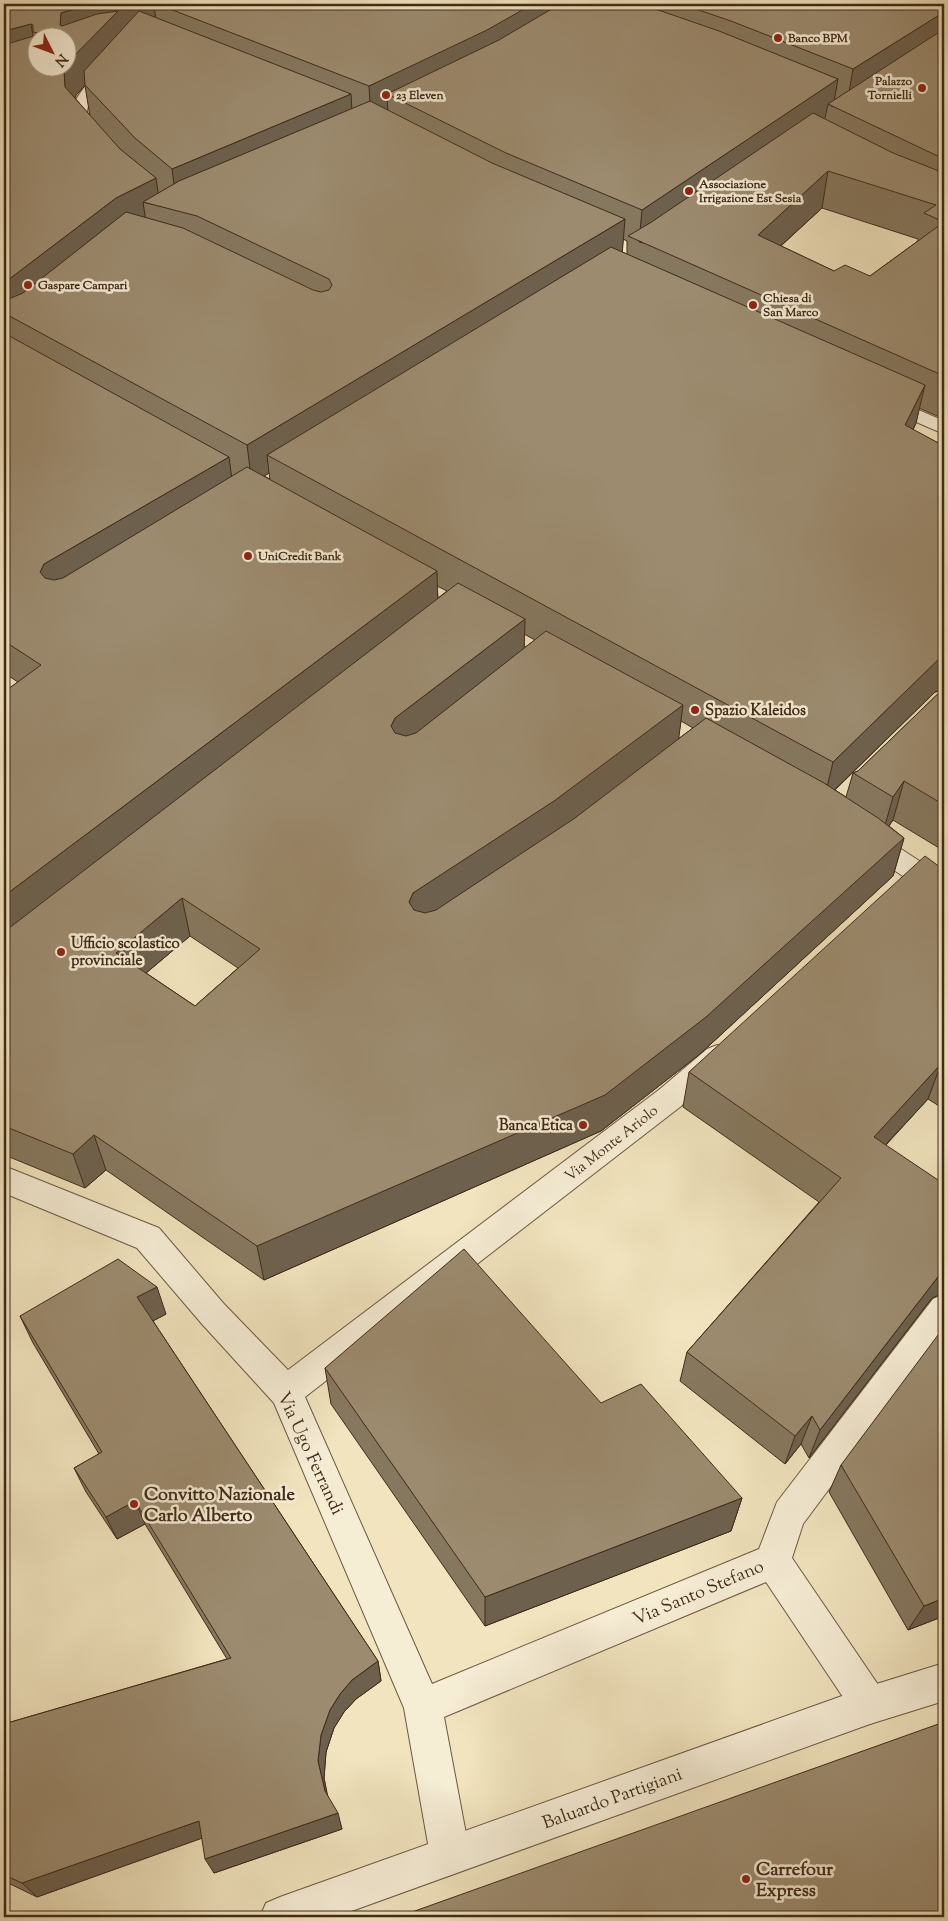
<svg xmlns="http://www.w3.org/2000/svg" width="948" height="1921" font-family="'Sorts Mill Goudy',serif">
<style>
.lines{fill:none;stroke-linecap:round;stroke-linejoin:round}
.pedestrian-casing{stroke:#6c5842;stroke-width:2}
.minor-casing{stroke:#6c5842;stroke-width:2}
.tertiary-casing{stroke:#6c5842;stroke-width:2}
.pedestrian{fill:#f6edd5;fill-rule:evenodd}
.minor{fill:#f6edd5;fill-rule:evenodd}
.tertiary{fill:#f6edd5;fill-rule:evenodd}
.wall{fill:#86785f;stroke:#402a19;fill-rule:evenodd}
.shaded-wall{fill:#6d614e;stroke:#402a19}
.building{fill:#9c8b6f;stroke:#402a19;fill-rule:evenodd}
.poi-dot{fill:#8f2418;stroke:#f6edd5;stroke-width:2}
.labels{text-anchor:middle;stroke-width:5;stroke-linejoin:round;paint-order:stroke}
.far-poi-label{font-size:12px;font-weight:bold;fill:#402a19;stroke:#f6edd5;text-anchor:start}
.poi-label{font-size:15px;font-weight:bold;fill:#402a19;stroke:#f6edd5;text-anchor:start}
.street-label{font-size:15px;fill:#402a19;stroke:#f6edd5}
.near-street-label{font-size:18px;fill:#402a19;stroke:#f6edd5}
.near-poi-label{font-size:18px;font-weight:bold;fill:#402a19;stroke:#f6edd5;text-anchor:start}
</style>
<rect width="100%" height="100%" fill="#f1e4be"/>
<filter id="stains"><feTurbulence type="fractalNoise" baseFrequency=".004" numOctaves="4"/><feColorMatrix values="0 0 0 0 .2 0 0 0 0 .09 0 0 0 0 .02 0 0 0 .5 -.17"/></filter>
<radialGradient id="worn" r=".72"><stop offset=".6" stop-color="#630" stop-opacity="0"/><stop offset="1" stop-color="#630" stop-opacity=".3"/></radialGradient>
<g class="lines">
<g class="pedestrian-casing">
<g id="pedestrian">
<path d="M 112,64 L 117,66 L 120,69 C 109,84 79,100 89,122 C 92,127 99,132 102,137 L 100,140 C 91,143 89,141 83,135 C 77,129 72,123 71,115 C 71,99 98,68 112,64 Z"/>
<polygon points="866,830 875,832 944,877 944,900 935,897 857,846 853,839 857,832"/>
<polygon points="717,1045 727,1049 731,1057 727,1065 680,1107 670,1110 660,1107 655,1098 660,1089 707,1049"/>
</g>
</g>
<g class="minor-casing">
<g id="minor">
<polygon points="884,395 944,421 944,434 877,405 874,401 877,397"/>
<polygon points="670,1086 680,1089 685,1098 680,1107 305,1397 432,1684 759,1549 777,1502 933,1299 944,1294 944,1334 803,1524 792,1558 883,1692 889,1705 883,1718 870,1724 857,1718 766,1582 444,1717 470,1855 464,1869 450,1875 436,1869 430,1855 404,1708 274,1403 202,1324 137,1248 4,1193 4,1166 159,1228 224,1304 288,1370 660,1089"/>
</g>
</g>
<g class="tertiary-casing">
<polygon id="tertiary" points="944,1663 944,1701 870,1724 335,1917 260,1917 266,1903 280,1897 870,1686"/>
</g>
<use href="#pedestrian" class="pedestrian"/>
<use href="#minor" class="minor"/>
<use href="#tertiary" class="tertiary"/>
</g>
<g class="wall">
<path d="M 4,4 L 944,4 L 944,419 L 919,408 L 916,423 L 913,430 L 944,446 L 944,851 L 893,820 L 889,826 L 904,838 L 893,876 L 700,1054 L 601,1131 L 264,1280 L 106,1170 L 85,1188 L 7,1156 L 4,1160 L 4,692 L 18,682 L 4,673 ZM 85,86 L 90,116 L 75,98 L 76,95 ZM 822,208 L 918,239 L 918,241 L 870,276 L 834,271 L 781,246 ZM 623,239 L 627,241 L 627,254 L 622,252 ZM 269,473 L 270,479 L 264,476 ZM 437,586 L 447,591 L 438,598 ZM 524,634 L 535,640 L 524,648 ZM 942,690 L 858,771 L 853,773 L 846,797 L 835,790 L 935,692 ZM 681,721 L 693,728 L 678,739 ZM 190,936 L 238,968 L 195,1006 L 146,973 Z"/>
<polygon points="944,870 944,1109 928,1099 886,1145 932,1298 809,1458 801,1444 785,1464 680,1381 687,1352 819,1202 683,1107 689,1072"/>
<polygon points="166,1314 153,1321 378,1661 381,1681 356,1699 344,1712 334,1728 326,1752 324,1778 327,1795 342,1829 214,1873 202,1838 37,1897 4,1881 4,1724 227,1659 145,1524 117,1539 86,1492 74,1468 99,1454 33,1343 20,1316"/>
<polygon points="325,1368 742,1498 731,1531 485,1626 331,1404"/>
<polygon points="841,1465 944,1616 908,1630 829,1492"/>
</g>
<g class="shaded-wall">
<polygon points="91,4 154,4 156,21 123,46 76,95 70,106 65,87 64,71 66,68 68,68 68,64 60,25 61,13"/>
<polygon points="533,4 589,4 387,94 388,113 371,121 369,86"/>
<polygon points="944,12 944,45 847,104 853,69"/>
<polygon points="31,24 37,58 4,68 4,31"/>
<polygon points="838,79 833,107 828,104 825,118 643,243 639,242 642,210"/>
<polygon points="351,94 353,129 177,206 172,169"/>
<polygon points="828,171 822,208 752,272 758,235"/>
<polygon points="156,178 160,206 143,202 146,222 122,235 15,319 4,313 4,283 116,198"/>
<polygon points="625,219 622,256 267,455 269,473 252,484 247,445"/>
<polygon points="925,385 916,423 896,464 905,425"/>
<polygon points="229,457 234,495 50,611 40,572 44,564"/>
<polygon points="437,571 438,610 4,944 4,896"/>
<polygon points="525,619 524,658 397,757 391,726 395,718"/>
<polygon points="944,654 944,690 935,692 824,800 833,762"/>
<polygon points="683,705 678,744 410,940 409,902 413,893"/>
<polygon points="904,781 893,820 882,836 893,797"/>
<polygon points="904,838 893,876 700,1054 601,1131 264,1280 257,1246"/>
<polygon points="182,898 190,936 126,990 116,953"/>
<polygon points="941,1064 928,1099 862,1170 874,1137"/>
<polygon points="94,1135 106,1170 85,1188 73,1154"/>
<polygon points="4,1150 7,1156 4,1160"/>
<polygon points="944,1269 944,1293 932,1298 809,1458 820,1430"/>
<polygon points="157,1287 166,1314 147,1324 137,1297"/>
<polygon points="812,1416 801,1444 785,1464 795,1436"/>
<polygon points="742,1498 731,1531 485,1626 485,1597"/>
<polygon points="135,1501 145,1524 117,1539 106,1517"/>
<polygon points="944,1598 944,1616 908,1630 924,1606"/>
<polygon points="378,1661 381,1681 356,1699 344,1712 334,1728 326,1752 324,1778 330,1807 325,1791 318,1761 321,1735 330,1710 340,1694 352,1680"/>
<polygon points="338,1813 342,1829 214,1873 205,1859"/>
<polygon points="199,1821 208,1836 37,1897 22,1883"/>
</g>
<g class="building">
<polygon points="4,4 91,4 61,13 60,25 62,26 97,14 118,11 70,60 68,64 68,38 38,38 38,68 66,68 64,71 65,87 120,149 156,178 116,198 4,283 4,45 37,35 38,33 33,32 33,25 31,24 4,31"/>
<polygon points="157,4 533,4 487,30 369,86"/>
<polygon points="560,4 641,4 719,31 838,79 642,210 506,153 387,94 499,40"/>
<polygon points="681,4 944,4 944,12 853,69 731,21"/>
<polygon points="139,11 351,94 172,169 135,138 85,85 84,71"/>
<polygon points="944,29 944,159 828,104"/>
<polygon points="370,101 492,163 625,219 247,445 4,313 4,301 23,293 126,212 183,228 313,290 321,292 329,290 332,285 329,279 197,216 143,202 179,181"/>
<path d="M 813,113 L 893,153 L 944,173 L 944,376 L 628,236 L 650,223 ZM 828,171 L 936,205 L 924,213 L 944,222 L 870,276 L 845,265 L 834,271 L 758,235 Z"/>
<polygon points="611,247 925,385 905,425 944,446 944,654 833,762 267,455"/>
<polygon points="4,333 229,457 44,564 40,572 45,578 54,580 63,578 247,467 437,571 4,896 4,692 41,665 4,641"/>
<path d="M 458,583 L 525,619 L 395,718 L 391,726 L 395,733 L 406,736 L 416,733 L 546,631 L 683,705 L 554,801 L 413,893 L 409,902 L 414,910 L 425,913 L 436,910 L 575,818 L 706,718 L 824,783 L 878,818 L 904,838 L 706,1017 L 605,1095 L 257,1246 L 94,1135 L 73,1154 L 4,1126 L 4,932 ZM 182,898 L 260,949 L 195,1006 L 116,953 Z"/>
<polygon points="944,688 944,805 904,781 893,797 853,773 858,771"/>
<polygon points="925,856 944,870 944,1066 941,1064 874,1137 944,1184 944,1269 820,1430 812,1416 795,1436 687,1352 841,1178 689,1072"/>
<polygon points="464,1249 601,1403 641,1384 742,1498 485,1597 325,1368"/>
<polygon points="118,1259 157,1287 137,1297 378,1661 352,1680 340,1694 330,1710 321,1735 318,1761 325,1791 338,1813 205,1859 199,1821 22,1883 4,1875 4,1724 231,1658 135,1501 106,1517 74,1468 102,1452 20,1316"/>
<polygon points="944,1327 944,1598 924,1606 841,1465"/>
<polygon points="944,1722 944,1917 398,1917"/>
</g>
<g class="poi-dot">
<circle cx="778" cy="38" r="5"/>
<circle cx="922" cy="88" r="5"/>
<circle cx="386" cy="95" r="5"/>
<circle cx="689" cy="191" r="5"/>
<circle cx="28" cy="285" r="5"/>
<circle cx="753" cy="305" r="5"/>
<circle cx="248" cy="556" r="5"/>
<circle cx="695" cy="710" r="5"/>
<circle cx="61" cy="952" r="5"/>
<circle cx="583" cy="1125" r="5"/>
<circle cx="134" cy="1504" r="5"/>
<circle cx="746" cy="1879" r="5"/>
</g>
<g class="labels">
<g class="far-poi-label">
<text x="788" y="42">Banco BPM</text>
<text x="912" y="85" text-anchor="end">Palazzo<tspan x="912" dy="14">Tornielli</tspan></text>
<text x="396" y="99">23 Eleven</text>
<text x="699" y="188">Associazione<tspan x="699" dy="14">Irrigazione Est Sesia</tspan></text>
<text x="38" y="289">Gaspare Campari</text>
<text x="763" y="302">Chiesa di<tspan x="763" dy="14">San Marco</tspan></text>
<text x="258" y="560">UniCredit Bank</text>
</g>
<g class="poi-label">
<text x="705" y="715">Spazio Kaleidos</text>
<text x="71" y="948">Ufficio scolastico<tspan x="71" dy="17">provinciale</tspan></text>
<text x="573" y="1130" text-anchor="end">Banca Etica</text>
</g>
<g class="street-label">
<text transform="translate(611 1143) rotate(-38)" y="5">Via Monte Ariolo</text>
</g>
<g class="near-street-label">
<text transform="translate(311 1453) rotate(65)" y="6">Via Ugo Ferrandi</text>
<text transform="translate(698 1592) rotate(-23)" y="6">Via Santo Stefano</text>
<text transform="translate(612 1798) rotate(-20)" y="6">Baluardo Partigiani</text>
</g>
<g class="near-poi-label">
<text x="144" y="1500">Convitto Nazionale<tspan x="144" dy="21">Carlo Alberto</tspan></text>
<text x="756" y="1875">Carrefour<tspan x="756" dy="21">Express</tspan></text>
</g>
</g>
<rect width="948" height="1921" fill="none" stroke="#f1e4be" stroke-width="20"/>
<rect x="5" y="5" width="938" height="1911" fill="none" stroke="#402a19" stroke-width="2.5"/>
<rect x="10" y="10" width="928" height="1901" fill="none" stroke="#402a19"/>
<g transform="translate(52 52) rotate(132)"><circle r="24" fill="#f6edd5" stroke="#ad9f8a"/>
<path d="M0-4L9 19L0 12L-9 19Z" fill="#8f2418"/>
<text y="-8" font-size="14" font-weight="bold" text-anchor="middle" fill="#402a19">N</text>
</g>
<rect width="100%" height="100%" filter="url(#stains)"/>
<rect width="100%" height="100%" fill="url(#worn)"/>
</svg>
